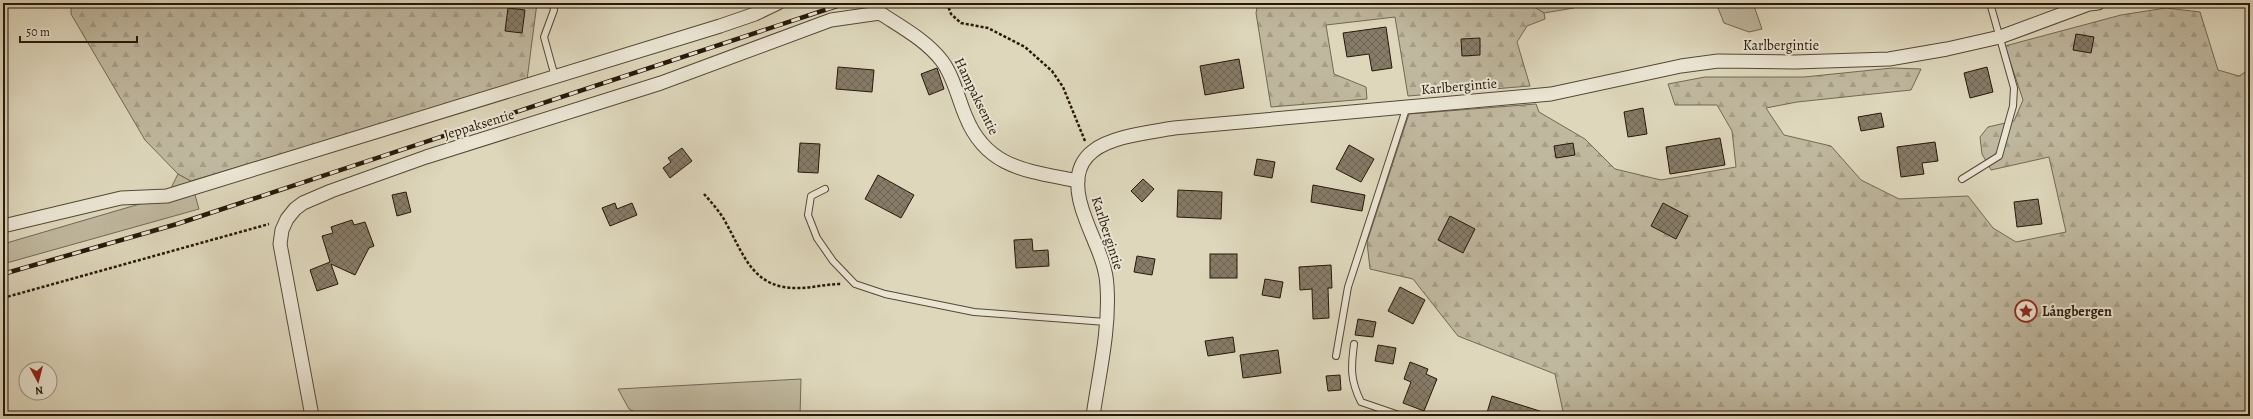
<svg xmlns="http://www.w3.org/2000/svg" width="2253" height="419" font-family="Alegreya,serif">
<style>
.grass{fill:#bfb79e;stroke:#736854}
.forest{fill:url(#forest-firs);stroke:#736854}
.building{fill:url(#building-cross-hatch);stroke:#27180a}
.lines{fill:none;stroke-linecap:round;stroke-linejoin:round}
.service-casing{stroke:#554836;stroke-width:8}
.minor-casing{stroke:#554836;stroke-width:15}
.path{stroke:#27180a;stroke-width:2.5;stroke-dasharray:3 2;stroke-linecap:butt}
.service{stroke:#eae5d3;stroke-width:6}
.minor{stroke:#eae5d3;stroke-width:13}
.rail-casing{stroke:#27180a;stroke-width:4.5}
.rail{stroke:#eae5d3;stroke-width:3;stroke-dasharray:9;stroke-linecap:butt}
.labels{text-anchor:middle;stroke-width:4;stroke-linejoin:round;paint-order:stroke}
.street-label{font-size:14px;fill:#27180a;stroke:#eae5d3}
.poi-label{font-size:14px;font-weight:bold;fill:#27180a;stroke:#eae5d3;text-anchor:start}
</style>
<defs>
<pattern id="forest-firs" width="22" height="20" patternUnits="userSpaceOnUse"><rect width="22" height="20" fill="#bfb79e"/><path d="M5 1l3.5 6h-7zM16 11l3.5 6h-7z" fill="#a49d87"/></pattern>
<pattern id="building-cross-hatch" width="8" height="8" patternUnits="userSpaceOnUse"><rect width="8" height="8" fill="#867b67"/><path d="M0 0l8 8M0 8l8-8" fill="none" stroke="#6e6453"/></pattern>
</defs>
<rect width="100%" height="100%" fill="#ded7bc"/>
<filter id="stains"><feTurbulence type="fractalNoise" baseFrequency=".005" numOctaves="4"/><feColorMatrix values="0 0 0 0 .2 0 0 0 0 .09 0 0 0 0 .02 0 0 0 .5 -.17"/></filter>
<radialGradient id="worn" r=".72"><stop offset=".6" stop-color="#630" stop-opacity="0"/><stop offset="1" stop-color="#630" stop-opacity=".3"/></radialGradient>
<g class="grass">
<polygon points="1528,3 1574,3 1574,8 1544,13"/>
<polygon points="1709,3 1753,3 1762,29 1749,32 1724,23 1718,8"/>
<polygon points="178,174 191,181 199,209 3,264 3,244 167,196"/>
<polygon points="801,379 800,416 643,416 629,409 618,389"/>
</g>
<g class="forest">
<polygon points="71,3 537,3 527,80 191,181 178,174 145,140 71,14"/>
<polygon points="1258,3 1528,3 1544,13 1545,19 1527,26 1517,42 1530,86 1408,96 1395,17 1326,25 1334,74 1366,87 1367,99 1271,107 1256,13"/>
<polygon points="2166,8 2200,12 2218,70 2239,76 2250,69 2250,416 1564,416 1555,374 1458,336 1413,279 1370,269 1367,242 1409,114 1536,104 1539,112 1585,139 1615,169 1661,180 1736,167 1732,131 1717,105 1675,105 1668,84 1705,77 1804,77 1892,68 1921,69 1911,90 1797,102 1766,108 1784,135 1831,146 1861,180 1899,199 1968,196 1993,228 2016,242 2066,232 2049,157 1991,170 1982,154 1980,137 1988,127 2014,121 2023,100 2005,46 2121,15"/>
</g>
<g class="building">
<polygon points="508,8 525,10 522,33 505,31"/>
<polygon points="1386,27 1392,68 1372,71 1369,54 1347,57 1343,33"/>
<polygon points="2076,34 2094,37 2091,53 2073,50"/>
<polygon points="1480,38 1480,55 1462,56 1461,39"/>
<polygon points="1239,59 1244,88 1205,95 1200,66"/>
<polygon points="838,67 874,70 872,92 836,89"/>
<polygon points="1987,67 1993,92 1970,98 1964,73"/>
<polygon points="937,68 944,89 929,95 921,74"/>
<polygon points="1643,108 1647,134 1628,137 1624,112"/>
<polygon points="1881,113 1884,127 1861,131 1858,117"/>
<polygon points="1720,138 1725,165 1670,174 1666,147"/>
<polygon points="1935,142 1938,161 1922,163 1924,174 1901,177 1897,147"/>
<polygon points="800,143 820,144 818,173 798,172"/>
<polygon points="1573,143 1575,155 1556,158 1554,146"/>
<polygon points="1349,145 1374,159 1361,182 1336,169"/>
<polygon points="682,148 692,161 670,178 663,168 671,162 668,158"/>
<polygon points="1257,159 1275,162 1272,178 1254,175"/>
<polygon points="878,175 914,195 901,218 865,199"/>
<polygon points="1143,179 1154,189 1142,202 1131,191"/>
<polygon points="1313,185 1365,195 1362,211 1311,202"/>
<polygon points="1178,190 1222,192 1221,219 1177,217"/>
<polygon points="406,192 411,212 397,216 392,195"/>
<polygon points="2038,199 2042,224 2017,227 2014,202"/>
<polygon points="615,203 617,209 632,203 637,215 610,226 602,208"/>
<polygon points="1663,203 1688,216 1676,239 1651,226"/>
<polygon points="1450,216 1475,229 1463,253 1438,240"/>
<polygon points="352,220 354,225 365,222 374,246 369,248 355,275 331,264 338,284 317,291 310,270 330,262 322,236 333,233 331,227"/>
<polygon points="1032,239 1033,251 1048,250 1049,266 1016,268 1014,240"/>
<rect x="1210" y="254" width="27" height="24"/>
<polygon points="1137,256 1155,259 1152,275 1134,272"/>
<polygon points="1331,265 1332,288 1328,288 1329,318 1313,319 1312,289 1300,290 1299,267"/>
<polygon points="1265,279 1283,282 1280,298 1262,295"/>
<polygon points="1400,287 1425,300 1413,324 1388,311"/>
<polygon points="1358,319 1376,322 1373,337 1355,335"/>
<polygon points="1233,337 1235,352 1208,356 1205,341"/>
<polygon points="1378,345 1396,348 1393,364 1375,361"/>
<polygon points="1278,350 1281,373 1243,378 1240,355"/>
<polygon points="1410,362 1428,369 1426,374 1437,379 1424,411 1403,403 1411,382 1404,379"/>
<polygon points="1340,375 1341,390 1328,391 1326,376"/>
<polygon points="1492,396 1546,413 1546,416 1486,416"/>
</g>
<g class="lines">
<g class="service-casing">
<g id="service">
<polyline points="552,3 554,10 544,37 555,77"/>
<polyline points="1962,179 1999,156 2013,106 2014,88 1990,3"/>
<polyline points="825,189 811,196 808,215 817,238 833,261 855,284 885,294 974,312 1106,322"/>
<path d="M 1354,344 C 1351,367 1350,380 1361,402 L 1402,416"/>
<polyline points="1336,356 1348,287 1407,106"/>
</g>
</g>
<g class="minor-casing">
<g id="minor">
<polyline points="3,226 121,198 167,196 720,26 755,14 778,3"/>
<path d="M 312,416 L 280,244 L 282,230 L 287,219 L 295,209 L 303,203 L 331,191 L 426,157 L 661,83 L 831,20 L 880,13 C 901,27 926,40 942,61 C 954,77 958,99 966,117 C 987,169 1029,171 1078,181"/>
<path d="M 1093,416 C 1099,374 1110,329 1107,286 C 1106,263 1094,242 1086,220 C 1055,142 1116,138 1174,128 L 1551,94 L 1681,66 L 1718,61 L 1795,62 L 1889,59 L 1947,49 L 2000,37 L 2089,4 L 2098,3"/>
</g>
</g>
<g class="path">
<polyline points="947,3 951,14 961,23 988,28 1025,47 1052,71 1063,87 1085,141"/>
<path d="M 704,194 C 712,203 721,213 726,223 C 744,255 753,289 798,288 C 812,288 826,284 841,284"/>
<polyline points="3,298 269,224"/>
</g>
<use href="#service" class="service"/>
<use href="#minor" class="minor"/>
<g class="rail-casing">
<polyline id="rail" points="3,274 177,224 846,3"/>
</g>
<use href="#rail" class="rail"/>
</g>
<defs>
<g id="sight-ring" transform="scale(1.15)"><circle r="9.5" fill="#eae5d3" stroke="#8f2418" stroke-width="1.5"/><path d="M0-6L1.8-2.2L6-1.7L2.9 1.2L3.7 5.4L0 3.3L-3.7 5.4L-2.9 1.2L-6-1.7L-1.8-2.2Z" fill="#8f2418"/></g>
</defs>
<g fill-rule="evenodd">
<use href="#sight-ring" x="2026" y="311"/>
</g>
<g class="labels">
<g class="street-label">
<text x="1781" y="50">Karlbergintie</text>
<text transform="translate(1459 86) rotate(-5)" y="5">Karlbergintie</text>
<text transform="translate(977 96) rotate(64)" y="5">Hampaksentie</text>
<text transform="translate(479 124) rotate(-17)" y="5">Jeppaksentie</text>
<text transform="translate(1108 233) rotate(72)" y="5">Karlbergintie</text>
</g>
<g class="poi-label">
<text x="2042" y="316">Långbergen</text>
</g>
</g>
<rect width="2253" height="419" fill="none" stroke="#ded7bc" stroke-width="16"/>
<rect x="4" y="4" width="2245" height="411" fill="none" stroke="#27180a" stroke-width="2"/>
<rect x="8" y="8" width="2237" height="403" fill="none" stroke="#27180a"/>
<g transform="translate(38 381) rotate(173)"><circle r="19" fill="#eae5d3" stroke="#9c9383"/>
<path d="M0-3L7 15L0 10L-7 15Z" fill="#8f2418"/>
<text y="-6" font-size="11" font-weight="bold" text-anchor="middle" fill="#27180a">N</text>
</g>
<path d="M20 36v6h117v-6" fill="none" stroke="#27180a" stroke-width="2"/>
<text x="26" y="36" font-size="12" fill="#27180a" stroke="#eae5d3" stroke-width="3" paint-order="stroke">50 m</text>
<rect width="100%" height="100%" filter="url(#stains)"/>
<rect width="100%" height="100%" fill="url(#worn)"/>
</svg>
